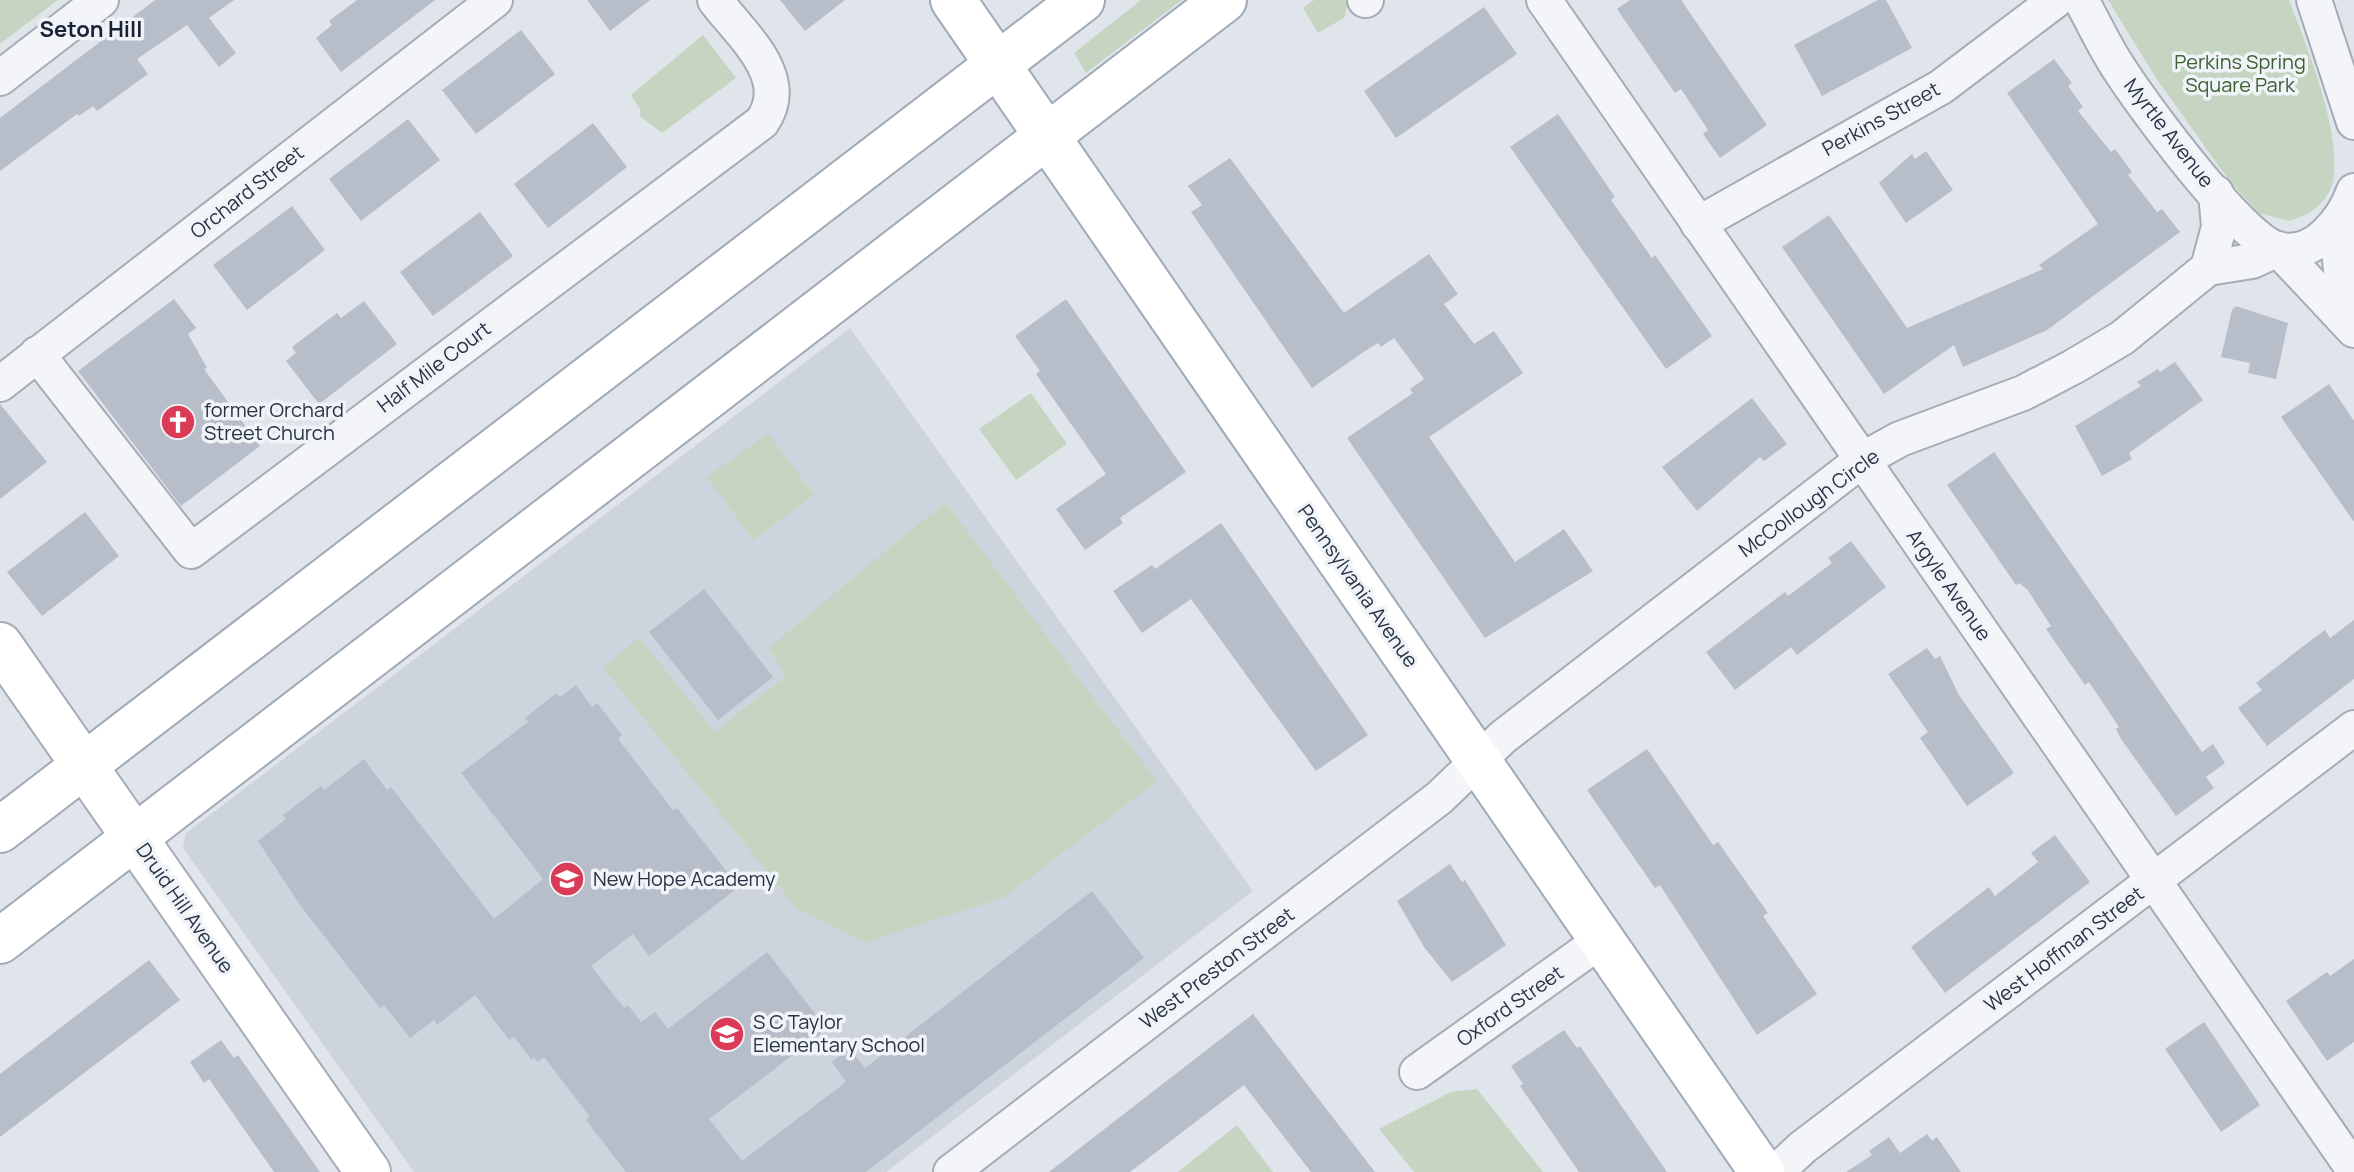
<svg xmlns="http://www.w3.org/2000/svg" width="2354" height="1172" font-family="Manrope,sans-serif">
<style>
.built{fill:#ced4dd}
.green{fill:#c6d5c1}
.building{fill:#b7bec9}
.lines{fill:none;stroke-linecap:round;stroke-linejoin:round}
.street-casing{stroke:#a5acb6;stroke-width:38}
.secondary-casing{stroke:#a5acb6;stroke-width:48}
.primary-casing{stroke:#9fa9b7;stroke-width:48}
.street{stroke:#f4f5f8;stroke-width:34}
.secondary{stroke:#fff;stroke-width:44}
.primary{stroke:#fff;stroke-width:44}
.labels{text-anchor:middle;stroke-width:7;stroke-linejoin:round;paint-order:stroke}
.park-label{font-size:20px;fill:#3d6133;stroke:#f0f4f8}
.street-label{font-size:20px;fill:#273244;stroke:#f0f4f8}
.poi-label{font-size:20px;fill:#273244;stroke:#f0f4f8;text-anchor:start}
.neighbourhood-label{font-size:22px;font-weight:bold;fill:#1a2335;stroke:#f0f4f8}
</style>
<rect width="100%" height="100%" fill="#e0e5eb"/>
<polygon class="built" points="850,328 1253,891 886,1172 414,1172 183,848 186,833"/>
<g class="green">
<polygon points="0,0 58,0 0,44"/>
<polygon points="1141,0 1182,0 1086,73 1074,53"/>
<polygon points="1314,0 1349,0 1344,18 1318,33 1303,8"/>
<path d="M 2108,0 L 2289,0 C 2307,48 2342,131 2333,181 C 2328,204 2309,215 2289,221 L 2259,213 L 2230,182 L 2156,78 Z"/>
<polygon points="703,35 736,78 662,133 640,116 640,109 631,95"/>
<polygon points="1031,393 1067,444 1016,480 979,429"/>
<polygon points="768,433 814,495 753,540 707,477"/>
<polygon points="945,502 1157,781 1005,897 865,943 798,910 603,668 639,637 715,732 786,676 769,648"/>
<polygon points="1477,1089 1543,1172 1414,1172 1379,1129 1451,1092"/>
<polygon points="1237,1125 1273,1172 1178,1172"/>
</g>
<g class="building">
<polygon points="155,0 234,0 209,18 236,53 219,67 187,25 137,59 148,74 97,111 93,106 79,116 77,114 0,171 0,118"/>
<polygon points="357,0 435,0 341,72 316,38 332,25 329,21"/>
<polygon points="587,0 650,0 610,31"/>
<polygon points="780,0 845,0 805,31"/>
<polygon points="1630,0 1681,0 1767,125 1720,158 1703,134 1708,130 1681,89 1675,93 1617,9"/>
<polygon points="1878,0 1886,0 1912,48 1822,96 1794,45"/>
<polygon points="1484,7 1517,54 1396,138 1364,91"/>
<polygon points="521,30 555,74 476,134 442,90"/>
<polygon points="2054,59 2072,83 2068,86 2083,107 2078,111 2111,152 2115,149 2132,172 2128,175 2157,212 2162,209 2180,232 2047,330 1963,367 1954,345 1884,394 1782,247 1829,215 1907,328 2043,269 2039,265 2098,224 2007,93"/>
<polygon points="1558,114 1615,197 1611,200 1652,258 1655,255 1712,336 1666,369 1510,147"/>
<polygon points="408,119 440,160 361,221 329,179"/>
<polygon points="593,123 627,167 548,228 514,184"/>
<polygon points="1926,151 1953,190 1906,223 1879,183 1912,154 1915,159"/>
<polygon points="1230,158 1344,313 1429,254 1458,294 1444,304 1474,344 1494,331 1523,373 1429,437 1515,562 1564,529 1593,571 1485,638 1347,438 1413,393 1410,389 1424,379 1394,338 1381,347 1378,343 1362,353 1312,388 1191,212 1202,205 1188,186"/>
<polygon points="292,206 325,250 247,310 213,265"/>
<polygon points="480,212 513,256 433,316 400,272"/>
<polygon points="174,299 196,328 188,334 207,368 204,369 260,446 181,506 78,371"/>
<polygon points="1066,299 1186,472 1120,518 1123,523 1085,550 1056,509 1106,474 1036,374 1040,371 1015,336"/>
<polygon points="364,301 397,344 319,404 286,361 296,353 292,347 337,313 341,318"/>
<polygon points="2236,306 2288,323 2276,379 2248,373 2250,363 2221,357 2232,310"/>
<polygon points="2175,362 2203,400 2129,453 2132,459 2102,476 2075,426 2141,386 2137,382 2158,369 2160,372"/>
<polygon points="2329,384 2354,421 2354,522 2281,417"/>
<polygon points="1752,398 1787,444 1764,461 1760,457 1697,511 1662,467"/>
<polygon points="0,404 47,462 0,499"/>
<polygon points="1994,452 2202,752 2213,744 2225,763 2206,777 2214,788 2176,816 2121,739 2116,729 2119,727 2089,682 2085,685 2046,629 2051,626 2027,589 2019,583 2016,585 1947,485"/>
<polygon points="85,512 119,556 42,616 7,572"/>
<polygon points="1221,523 1368,735 1316,771 1191,599 1142,633 1113,591 1152,565 1155,569"/>
<polygon points="1851,541 1886,587 1797,655 1791,647 1735,690 1706,652 1785,592 1788,596 1832,563 1828,558"/>
<polygon points="704,589 773,677 718,720 649,632"/>
<polygon points="2354,620 2354,679 2267,746 2238,708 2262,690 2256,683 2302,647 2325,630 2330,638"/>
<polygon points="1927,648 1935,659 1940,656 1959,695 2014,773 1967,806 1920,738 1928,732 1888,674"/>
<polygon points="576,685 592,707 597,703 622,735 618,739 673,810 677,808 739,887 649,956 633,934 591,966 624,1008 628,1005 641,1022 655,1012 668,1029 767,952 827,1029 709,1119 742,1161 846,1082 832,1062 849,1048 865,1068 1092,891 1144,958 866,1172 626,1172 586,1120 590,1117 544,1057 538,1062 534,1057 532,1060 514,1037 509,1040 475,995 437,1025 434,1020 410,1038 384,1005 380,1008 300,905 258,841 286,819 283,815 321,786 324,790 364,759 387,790 391,787 494,919 543,879 461,773 528,722 525,718 556,693 560,697"/>
<polygon points="1647,749 1713,845 1718,842 1768,913 1763,916 1817,994 1757,1035 1660,885 1655,888 1587,790"/>
<polygon points="2055,835 2090,882 1945,993 1911,947 1989,887 1995,896 2038,862 2031,853"/>
<polygon points="1450,864 1462,882 1465,880 1506,945 1452,982 1424,947 1397,901"/>
<polygon points="2354,959 2354,1042 2327,1061 2286,1001 2327,972 2330,976"/>
<polygon points="149,960 180,1000 0,1137 0,1074"/>
<polygon points="1253,1014 1375,1172 1311,1172 1244,1085 1130,1172 1049,1172"/>
<polygon points="2204,1022 2260,1105 2221,1132 2165,1049"/>
<polygon points="1564,1030 1577,1048 1580,1046 1667,1172 1579,1172 1520,1086 1523,1084 1511,1066"/>
<polygon points="221,1040 234,1058 238,1055 320,1172 274,1172 209,1079 204,1083 190,1062"/>
<polygon points="1927,1134 1932,1141 1937,1137 1961,1172 1846,1172 1872,1155 1869,1151 1889,1137 1900,1153"/>
</g>
<g class="lines">
<g class="street-casing">
<g id="street">
<polyline points="1365,0 1366,0"/>
<polyline points="1544,0 2354,1170"/>
<path d="M 2081,0 C 2094,23 2105,48 2120,70 C 2143,106 2241,239 2277,249 C 2314,260 2344,219 2354,191"/>
<polyline points="2314,0 2354,122"/>
<polyline points="0,78 101,0"/>
<polyline points="1698,224 1941,87 2056,0"/>
<polyline points="2337,225 2345,317"/>
<polyline points="2208,268 2219,227 2216,193"/>
<path d="M 37,354 L 191,551 L 762,122 C 793,77 742,36 715,0"/>
<polyline points="0,384 495,0"/>
<polyline points="1417,1072 1603,939"/>
<polyline points="951,1172 1439,798 1503,737 1862,460 1900,439 2023,393 2073,367 2122,338 2208,268 2252,261 2278,249 2354,330"/>
<polyline points="1776,1172 1803,1147 2354,728"/>
</g>
</g>
<g class="secondary-casing">
<polyline id="secondary" points="0,645 368,1172"/>
</g>
<g class="primary-casing">
<g id="primary">
<polyline points="953,0 1762,1172"/>
<polyline points="0,830 1082,0"/>
<polyline points="0,941 1224,0"/>
</g>
</g>
<use href="#street" class="street"/>
<use href="#secondary" class="secondary"/>
<use href="#primary" class="primary"/>
</g>
<defs>
<g id="church-disc" transform="scale(1.8)"><circle r="9.5" fill="#da3b56" stroke="#f0f4f8"/><path d="M-1.2-6h2.4v3.5h3.3v2.4h-3.3V6h-2.4V-.1h-3.3v-2.4h3.3Z" fill="#fff"/></g>
<g id="school-disc" transform="scale(1.8)"><circle r="9.5" fill="#da3b56" stroke="#f0f4f8"/><path d="M0-5L7-2L0 1L-7-2ZM-4 1L0 2.5L4 1V4Q0 6-4 4Z" fill="#fff"/></g>
</defs>
<g fill-rule="evenodd">
<use href="#church-disc" x="178" y="422"/>
<use href="#school-disc" x="567" y="879"/>
<use href="#school-disc" x="727" y="1034"/>
</g>
<g class="labels">
<g class="park-label">
<text x="2240" y="69">Perkins Spring<tspan x="2240" dy="23">Square Park</tspan></text>
</g>
<g class="street-label">
<text transform="translate(1881 119) rotate(-29)" y="7">Perkins Street</text>
<text transform="translate(2169 133) rotate(52)" y="7">Myrtle Avenue</text>
<text transform="translate(247 192) rotate(-38)" y="7">Orchard Street</text>
<text transform="translate(434 367) rotate(-37)" y="7">Half Mile Court</text>
<text transform="translate(1809 503) rotate(-36)" y="7">McCollough Circle</text>
<text transform="translate(1949 585) rotate(55)" y="7">Argyle Avenue</text>
<text transform="translate(1358 586) rotate(55)" y="7">Pennsylvania Avenue</text>
<text transform="translate(185 908) rotate(55)" y="7">Druid Hill Avenue</text>
<text transform="translate(2064 949) rotate(-37)" y="7">West Hoffman Street</text>
<text transform="translate(1217 968) rotate(-37)" y="7">West Preston Street</text>
<text transform="translate(1510 1006) rotate(-35)" y="7">Oxford Street</text>
</g>
<g class="poi-label">
<text x="204" y="417">former Orchard<tspan x="204" dy="23">Street Church</tspan></text>
<text x="593" y="886">New Hope Academy</text>
<text x="753" y="1029">S C Taylor<tspan x="753" dy="23">Elementary School</tspan></text>
</g>
<g class="neighbourhood-label">
<text x="91" y="37">Seton Hill</text>
</g>
</g>
</svg>
